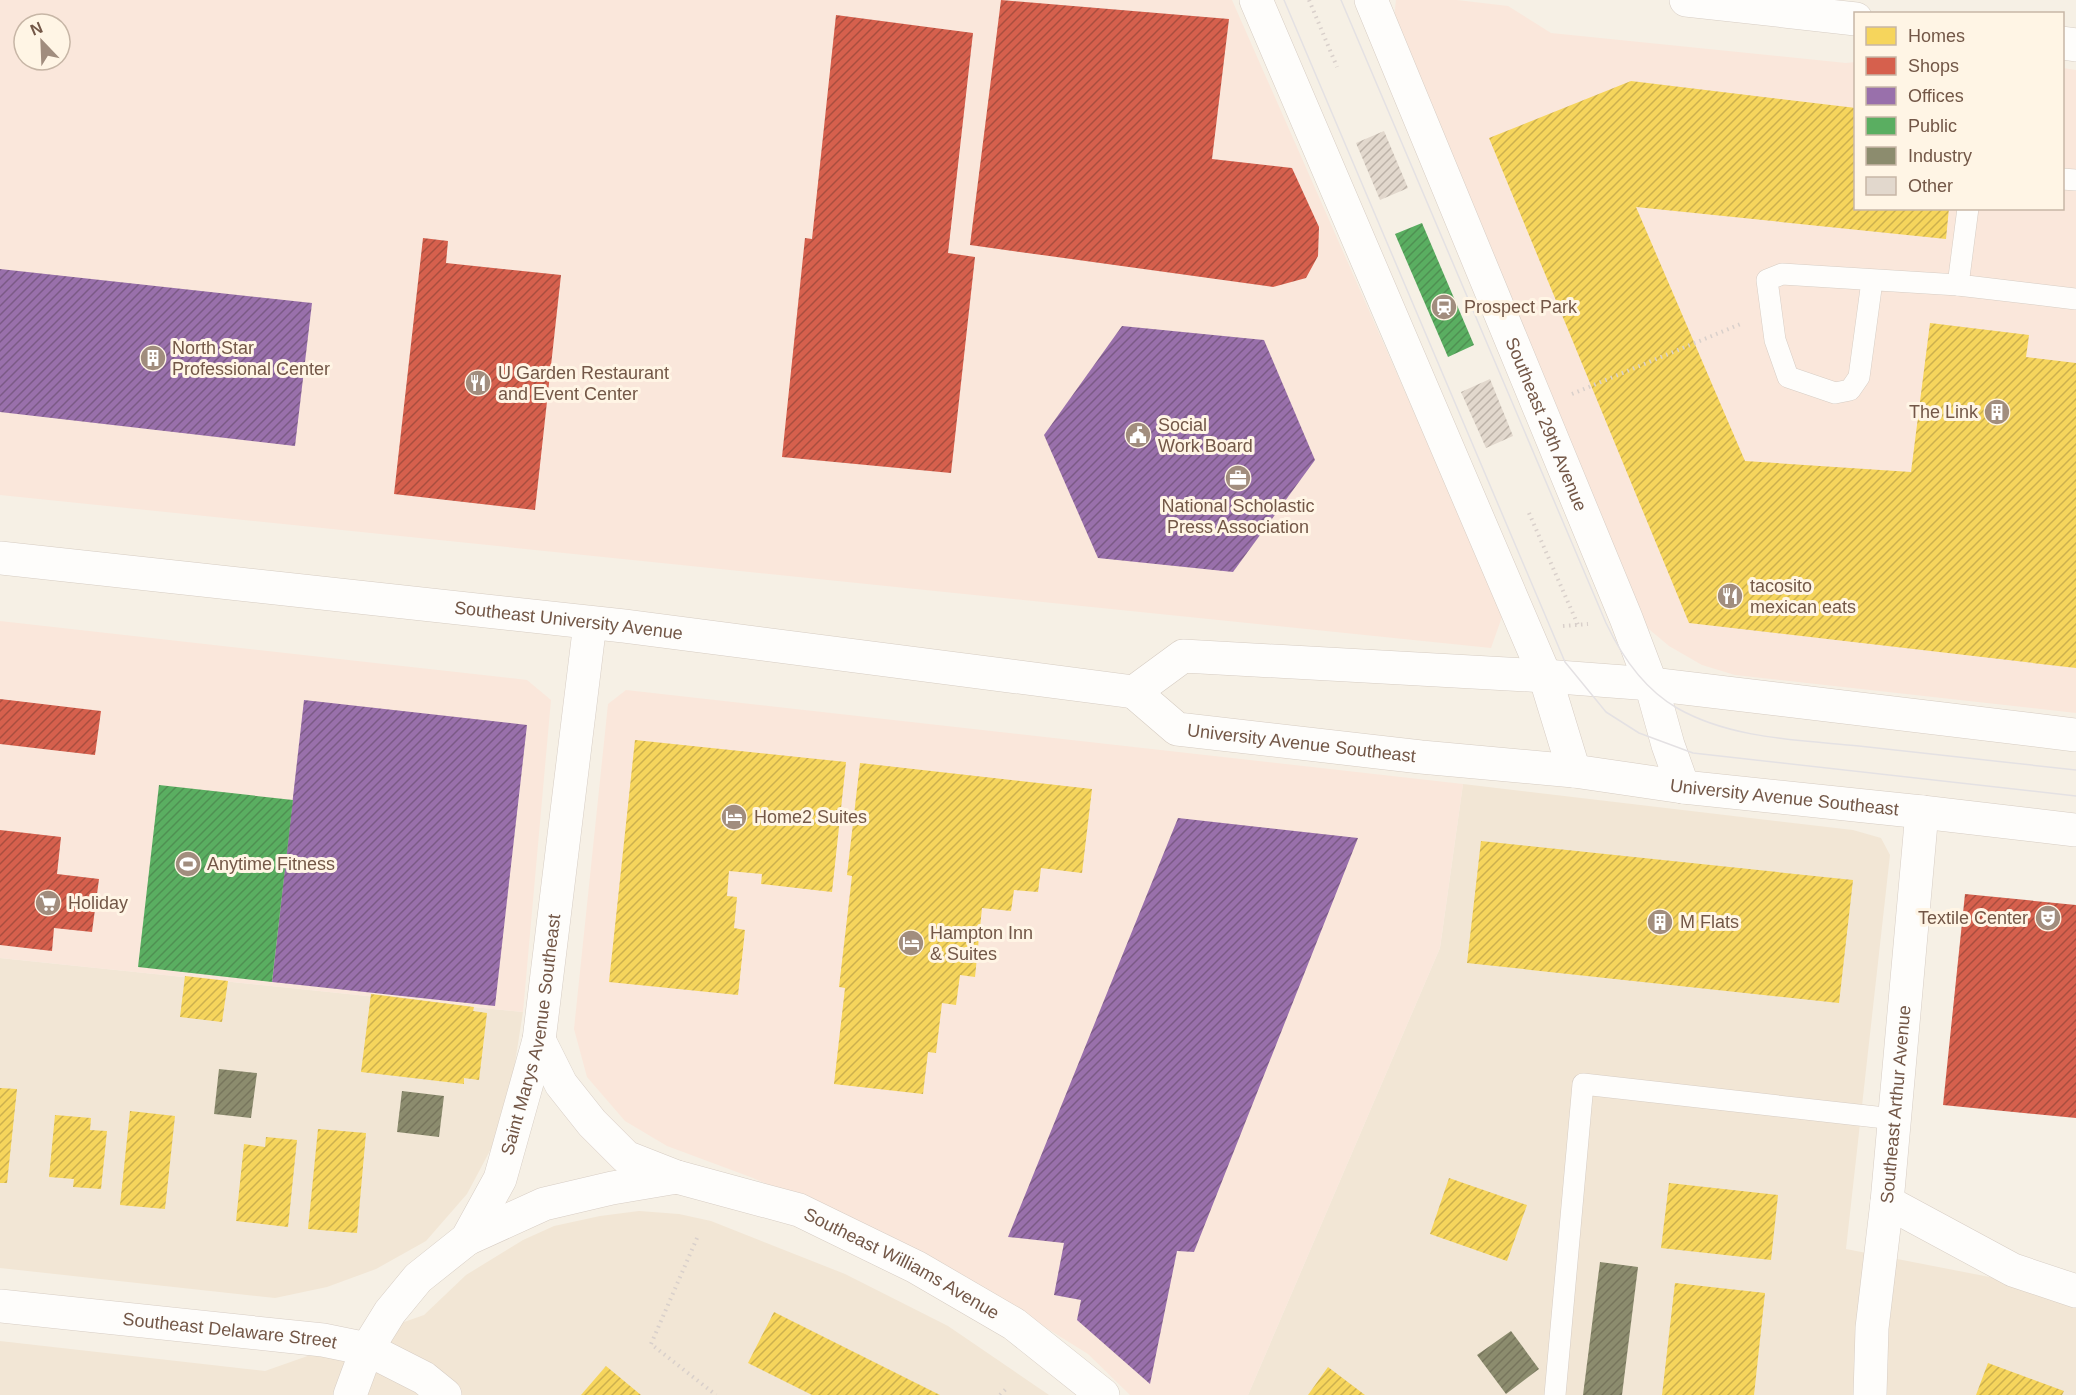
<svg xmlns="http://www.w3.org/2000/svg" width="2076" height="1395" font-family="Arial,sans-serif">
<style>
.residential{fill:#f2e6d5}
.commercial{fill:#fae7db;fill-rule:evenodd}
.homes{fill:url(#homes-hatch)}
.shops{fill:url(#shops-hatch)}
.offices{fill:url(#offices-hatch)}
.public{fill:url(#public-hatch)}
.industry{fill:url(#industry-hatch)}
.building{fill:url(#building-hatch)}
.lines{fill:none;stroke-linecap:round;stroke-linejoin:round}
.service-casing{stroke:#d7cdc4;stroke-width:22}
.minor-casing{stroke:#d7cdc4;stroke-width:34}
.secondary-casing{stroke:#d6ccc2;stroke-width:34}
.path{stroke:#d9d0cb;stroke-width:4;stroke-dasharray:1.5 4.5;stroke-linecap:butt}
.service{stroke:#fefdfb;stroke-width:21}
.minor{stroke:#fefdfb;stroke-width:33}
.secondary{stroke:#fefdfb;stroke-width:33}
.tram{stroke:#e4e1e3;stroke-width:1.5}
.labels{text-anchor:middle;stroke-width:6;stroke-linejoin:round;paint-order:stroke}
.poi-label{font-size:18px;fill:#735747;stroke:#fff5e5;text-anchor:start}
.street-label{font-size:18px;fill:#735747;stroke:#fff5e5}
</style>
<defs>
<pattern id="homes-hatch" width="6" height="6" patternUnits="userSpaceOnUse" patternTransform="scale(1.5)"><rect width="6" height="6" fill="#f6d55c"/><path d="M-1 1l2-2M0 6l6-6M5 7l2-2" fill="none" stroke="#ccb04e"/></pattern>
<pattern id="shops-hatch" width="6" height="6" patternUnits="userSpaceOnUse" patternTransform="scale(1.5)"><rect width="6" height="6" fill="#d6604d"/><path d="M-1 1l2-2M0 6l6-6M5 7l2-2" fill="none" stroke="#a94e3f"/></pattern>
<pattern id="offices-hatch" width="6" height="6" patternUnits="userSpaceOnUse" patternTransform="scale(1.5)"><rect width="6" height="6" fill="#9970ab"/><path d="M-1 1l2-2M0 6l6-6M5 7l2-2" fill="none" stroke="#7b5a86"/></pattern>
<pattern id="public-hatch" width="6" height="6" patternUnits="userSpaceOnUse" patternTransform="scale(1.5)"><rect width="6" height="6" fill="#5aae61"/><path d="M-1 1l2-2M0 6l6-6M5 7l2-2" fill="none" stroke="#4f9052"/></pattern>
<pattern id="industry-hatch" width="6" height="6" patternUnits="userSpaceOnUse" patternTransform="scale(1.5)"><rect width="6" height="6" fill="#8c8c6e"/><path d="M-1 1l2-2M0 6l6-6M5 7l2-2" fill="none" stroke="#77755c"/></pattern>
<pattern id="building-hatch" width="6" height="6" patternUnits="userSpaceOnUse" patternTransform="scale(1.5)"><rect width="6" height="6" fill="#e2d8cd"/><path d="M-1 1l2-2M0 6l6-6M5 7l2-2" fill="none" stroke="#bcb2a8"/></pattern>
</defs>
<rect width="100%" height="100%" fill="#f6f0e5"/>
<g class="residential">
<polygon points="1463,784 1853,830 1881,838 1890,855 1846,1249 2005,1280 2076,1305 2076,1395 1248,1395 1440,948"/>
<polygon points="0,958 523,1012 511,1088 493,1145 467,1194 426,1241 376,1269 327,1287 275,1298 0,1268"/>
<polygon points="639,1211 679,1214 711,1221 845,1274 948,1326 1049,1395 0,1395 0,1341 265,1371 424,1315 466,1275 523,1240 554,1226 600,1216"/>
</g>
<g class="commercial">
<path d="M 0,0 L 1232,0 L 1503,614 L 1491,648 L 0,495 ZM 24,24 L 60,24 L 60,60 L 24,60 Z"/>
<polygon points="1396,0 1457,0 1508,6 1551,33 1846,63 1855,62 1856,208 2062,208 2063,68 2076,70 2076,713 1735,675 1702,665 1669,646 1644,625 1394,18"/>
<polygon points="0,621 527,680 551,700 523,1012 0,958"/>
<polygon points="626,690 1463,784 1440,948 1248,1395 1130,1395 1088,1354 941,1262 753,1178 667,1146 625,1121 587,1077 574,1029 608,704"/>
</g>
<g class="homes">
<polygon points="1631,81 1856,108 1856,208 1949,208 1946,239 1636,207 1745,461 1911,472 1930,323 2029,335 2026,357 2076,363 2076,668 1689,623 1489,138"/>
<polygon points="635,740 846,762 832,892 761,884 762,874 729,871 727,896 737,897 734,928 745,930 738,995 609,982"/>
<polygon points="860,763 1092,789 1082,873 1041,868 1038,892 1014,890 1011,911 982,908 975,977 960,975 956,1005 942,1003 936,1053 928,1052 923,1094 834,1084 845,988 839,987 852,876 847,875"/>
<polygon points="1481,841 1853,880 1839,1003 1467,963"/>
<polygon points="185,976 228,981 222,1022 180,1017"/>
<polygon points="371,994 474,1007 473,1011 487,1013 479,1080 464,1078 464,1084 361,1072"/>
<polygon points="0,1088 17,1089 7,1183 0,1183"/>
<polygon points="130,1111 175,1116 165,1209 120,1205"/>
<polygon points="55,1115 91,1118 90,1130 107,1131 101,1189 73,1187 74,1179 49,1177"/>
<polygon points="318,1129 366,1133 357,1233 308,1229"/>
<polygon points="266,1137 297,1140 288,1227 236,1221 244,1144 265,1147"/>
<polygon points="1449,1178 1527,1205 1507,1261 1430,1234"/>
<polygon points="1669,1183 1778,1195 1771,1260 1661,1248"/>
<polygon points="1675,1283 1765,1293 1754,1395 1662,1395"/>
<polygon points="774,1312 940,1395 812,1395 748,1363"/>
<polygon points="1988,1363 2064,1391 2062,1395 1976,1395"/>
<polygon points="606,1366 641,1395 581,1395"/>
<polygon points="1328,1367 1365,1395 1308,1395"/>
</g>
<g class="shops">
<polygon points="1001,0 1229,19 1212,159 1292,168 1319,227 1318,256 1306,278 1273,287 970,245"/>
<polygon points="836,15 973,33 948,253 975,257 951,473 782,457 805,238 812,239"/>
<polygon points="423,238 448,241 446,263 561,275 535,510 394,494"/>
<polygon points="0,699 101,711 95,755 0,744"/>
<polygon points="0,830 61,837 57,874 99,879 92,932 54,928 52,951 0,945"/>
<polygon points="1965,894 2076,905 2076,1118 1943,1105"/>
</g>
<g class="offices">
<polygon points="0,269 312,303 295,446 0,412"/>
<polygon points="1122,326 1264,340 1315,460 1233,572 1098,558 1044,435"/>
<polygon points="304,700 527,725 495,1006 272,982"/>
<polygon points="1178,818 1358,838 1194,1252 1177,1251 1150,1384 1077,1320 1081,1300 1054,1295 1064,1243 1008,1237"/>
</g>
<g class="public">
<polygon points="1422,223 1474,345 1448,357 1395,234"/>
<polygon points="159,785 293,800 272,982 138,967"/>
</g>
<g class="industry">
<polygon points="219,1069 257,1073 251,1118 214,1114"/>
<polygon points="402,1091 444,1096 439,1137 397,1132"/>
<polygon points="1600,1262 1638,1267 1622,1395 1583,1395"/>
<polygon points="1511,1331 1539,1369 1506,1394 1477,1355"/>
</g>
<g class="building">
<polygon points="1384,131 1408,188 1380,200 1356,143"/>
<polygon points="1490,379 1513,436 1486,448 1461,392"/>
</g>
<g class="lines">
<g class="service-casing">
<g id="service">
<polyline points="2062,179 2076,180"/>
<polyline points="1968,208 1958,285 2076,299"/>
<polyline points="1872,281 1859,377 1850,390 1835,393 1788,377 1775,340 1767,280 1782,274 1958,285"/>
<polyline points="1555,1395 1583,1084 1894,1119"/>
</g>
</g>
<g class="minor-casing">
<g id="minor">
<polyline points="1256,0 1545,676 1574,771"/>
<path id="s1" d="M 1371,0 L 1626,618 L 1651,684 L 1668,745 L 1683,787"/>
<polyline points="1686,0 1856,19"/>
<polyline points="2062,43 2076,45"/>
<path id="s2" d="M 539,1040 L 561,1084 L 592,1123 L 626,1157 L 677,1177 L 799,1210 L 916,1267 L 1014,1324 L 1103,1395"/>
<polyline points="1887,1202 2013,1270 2076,1291"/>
<polyline points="467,1239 544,1204 612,1188 677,1177"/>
<path id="s3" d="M 0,1306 L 323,1340 L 367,1349 L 424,1378 L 445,1395"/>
<path id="s4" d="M 350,1395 L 367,1349 L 390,1312 L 418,1278 L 467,1239 L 500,1179 L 539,1040 L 590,623"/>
<path id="s5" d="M 1870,1395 L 1872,1328 L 1887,1202 L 1922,812"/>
</g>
</g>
<g class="secondary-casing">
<g id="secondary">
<path id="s6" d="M 0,558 L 624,626 L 1134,692"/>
<path id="s7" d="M 1134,692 L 1177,729 L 1421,757 L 1574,771 L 1683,787 L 1922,812 L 2076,830"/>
<polyline points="1134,692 1183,656 1545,676 1651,684 2076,735"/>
</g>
</g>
<g class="path">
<polyline points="1309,0 1337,67"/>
<polyline points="1572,394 1743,323"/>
<polyline points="1529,513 1578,625"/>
<polyline points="1563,626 1588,624"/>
<polyline points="697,1238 651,1344 716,1395"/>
<polyline points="1000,1395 1007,1388"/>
</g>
<use href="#service" class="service"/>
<use href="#minor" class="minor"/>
<use href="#secondary" class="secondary"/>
<g class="tram">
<polyline points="1284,0 1565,662 1606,712 1639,733 1693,753 2076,796"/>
<path d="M 1341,0 L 1606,623 C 1622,657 1644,689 1677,708 C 1731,739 1799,740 1859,746 C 1931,754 2004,762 2076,770"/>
</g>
</g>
<defs>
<g id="station-disc" transform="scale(1.35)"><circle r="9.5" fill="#a18d7e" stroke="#fff5e5"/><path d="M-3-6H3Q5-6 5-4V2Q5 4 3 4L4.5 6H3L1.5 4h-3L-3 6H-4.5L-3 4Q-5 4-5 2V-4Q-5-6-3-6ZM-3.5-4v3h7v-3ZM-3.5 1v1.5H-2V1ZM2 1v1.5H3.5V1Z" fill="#fff"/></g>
<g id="building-disc" transform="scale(1.35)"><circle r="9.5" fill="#a18d7e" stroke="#fff5e5"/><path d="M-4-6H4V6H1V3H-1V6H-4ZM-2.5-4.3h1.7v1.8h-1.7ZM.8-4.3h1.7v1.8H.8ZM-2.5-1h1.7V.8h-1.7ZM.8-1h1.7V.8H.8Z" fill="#fff"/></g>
<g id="restaurant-disc" transform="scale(1.35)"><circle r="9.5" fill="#a18d7e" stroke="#fff5e5"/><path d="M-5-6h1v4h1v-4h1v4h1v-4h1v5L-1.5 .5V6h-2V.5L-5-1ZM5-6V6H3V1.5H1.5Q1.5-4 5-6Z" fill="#fff"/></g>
<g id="civic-disc" transform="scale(1.35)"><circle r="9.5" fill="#a18d7e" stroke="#fff5e5"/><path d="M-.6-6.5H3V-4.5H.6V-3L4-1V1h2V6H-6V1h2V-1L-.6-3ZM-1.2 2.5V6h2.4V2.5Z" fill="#fff"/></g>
<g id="office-disc" transform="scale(1.35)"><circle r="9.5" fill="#a18d7e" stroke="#fff5e5"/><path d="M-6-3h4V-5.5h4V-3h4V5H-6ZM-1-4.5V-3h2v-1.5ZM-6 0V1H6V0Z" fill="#fff"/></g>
<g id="hotel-disc" transform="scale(1.35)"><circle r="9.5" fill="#a18d7e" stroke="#fff5e5"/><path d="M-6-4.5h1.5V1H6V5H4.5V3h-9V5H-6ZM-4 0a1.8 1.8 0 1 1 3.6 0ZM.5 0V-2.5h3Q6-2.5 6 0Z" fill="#fff"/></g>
<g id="stadium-disc" transform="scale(1.35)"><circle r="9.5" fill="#a18d7e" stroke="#fff5e5"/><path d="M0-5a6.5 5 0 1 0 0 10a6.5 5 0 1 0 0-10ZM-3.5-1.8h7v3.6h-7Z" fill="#fff"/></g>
<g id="supermarket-disc" transform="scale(1.35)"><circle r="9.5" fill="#a18d7e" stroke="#fff5e5"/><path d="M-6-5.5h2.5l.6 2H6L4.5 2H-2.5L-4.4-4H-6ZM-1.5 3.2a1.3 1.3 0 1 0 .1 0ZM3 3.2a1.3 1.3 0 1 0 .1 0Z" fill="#fff"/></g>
<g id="theatre-disc" transform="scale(1.35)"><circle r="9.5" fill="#a18d7e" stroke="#fff5e5"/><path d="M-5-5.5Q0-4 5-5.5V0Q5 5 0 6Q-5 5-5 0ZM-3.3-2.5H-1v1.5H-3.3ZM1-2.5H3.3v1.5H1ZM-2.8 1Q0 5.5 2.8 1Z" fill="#fff"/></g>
</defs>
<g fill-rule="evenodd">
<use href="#station-disc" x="1444" y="307"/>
<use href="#building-disc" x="153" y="358"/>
<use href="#restaurant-disc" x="478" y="383"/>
<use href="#building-disc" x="1997" y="412"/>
<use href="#civic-disc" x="1138" y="435"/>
<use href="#office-disc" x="1238" y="478"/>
<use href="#restaurant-disc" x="1730" y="596"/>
<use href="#hotel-disc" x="734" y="817"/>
<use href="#stadium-disc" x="188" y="864"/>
<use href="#supermarket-disc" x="48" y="903"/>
<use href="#theatre-disc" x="2048" y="918"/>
<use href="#building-disc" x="1660" y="922"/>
<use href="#hotel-disc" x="911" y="943"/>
</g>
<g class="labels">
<g class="poi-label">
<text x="1464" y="313">Prospect Park</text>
<text x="172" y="354">North Star<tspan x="172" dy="21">Professional Center</tspan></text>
<text x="498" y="379">U Garden Restaurant<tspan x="498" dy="21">and Event Center</tspan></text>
<text x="1978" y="418" text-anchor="end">The Link</text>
<text x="1158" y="431">Social<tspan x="1158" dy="21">Work Board</tspan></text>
<text x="1238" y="512" text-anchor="middle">National Scholastic<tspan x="1238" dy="21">Press Association</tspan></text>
<text x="1750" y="592">tacosito<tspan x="1750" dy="21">mexican eats</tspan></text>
<text x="754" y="823">Home2 Suites</text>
<text x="207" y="870">Anytime Fitness</text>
<text x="68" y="909">Holiday</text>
<text x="2028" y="924" text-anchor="end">Textile Center</text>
<text x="1680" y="928">M Flats</text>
<text x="930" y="939">Hampton Inn<tspan x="930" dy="21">&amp; Suites</tspan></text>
</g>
<g class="street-label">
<text dy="6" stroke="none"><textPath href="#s1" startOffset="459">Southeast 29th Avenue</textPath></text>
<text dy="6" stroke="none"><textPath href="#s6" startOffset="572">Southeast University Avenue</textPath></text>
<text dy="6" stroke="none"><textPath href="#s7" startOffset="182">University Avenue Southeast</textPath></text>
<text dy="6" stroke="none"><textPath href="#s7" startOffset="668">University Avenue Southeast</textPath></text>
<text dy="6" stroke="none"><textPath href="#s4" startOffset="416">Saint Marys Avenue Southeast</textPath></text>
<text dy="6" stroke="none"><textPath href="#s5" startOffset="292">Southeast Arthur Avenue</textPath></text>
<text dy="6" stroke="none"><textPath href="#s2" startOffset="444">Southeast Williams Avenue</textPath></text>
<text dy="6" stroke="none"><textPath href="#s3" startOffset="231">Southeast Delaware Street</textPath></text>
</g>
</g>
<rect x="1854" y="12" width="210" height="198" fill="#fff5e5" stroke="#c7b6a6" stroke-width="1.5"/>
<rect x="1866" y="27" width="30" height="18" fill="#f6d55c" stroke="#c7b6a6" stroke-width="1.5"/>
<text x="1908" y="42" font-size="18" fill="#735747">Homes</text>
<rect x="1866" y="57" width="30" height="18" fill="#d6604d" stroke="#c7b6a6" stroke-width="1.5"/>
<text x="1908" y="72" font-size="18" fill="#735747">Shops</text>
<rect x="1866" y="87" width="30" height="18" fill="#9970ab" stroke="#c7b6a6" stroke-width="1.5"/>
<text x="1908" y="102" font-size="18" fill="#735747">Offices</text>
<rect x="1866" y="117" width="30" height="18" fill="#5aae61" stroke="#c7b6a6" stroke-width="1.5"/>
<text x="1908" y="132" font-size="18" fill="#735747">Public</text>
<rect x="1866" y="147" width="30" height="18" fill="#8c8c6e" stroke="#c7b6a6" stroke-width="1.5"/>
<text x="1908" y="162" font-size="18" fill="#735747">Industry</text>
<rect x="1866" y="177" width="30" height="18" fill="#e2d8cd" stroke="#c7b6a6" stroke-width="1.5"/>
<text x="1908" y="192" font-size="18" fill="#735747">Other</text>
<g transform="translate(42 42) rotate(337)"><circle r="28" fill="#fff5e5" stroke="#c7b6a6" stroke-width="1.5"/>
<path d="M0-4.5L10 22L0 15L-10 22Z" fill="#a18d7e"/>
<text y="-9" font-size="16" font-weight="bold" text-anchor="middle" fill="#735747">N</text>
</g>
</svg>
